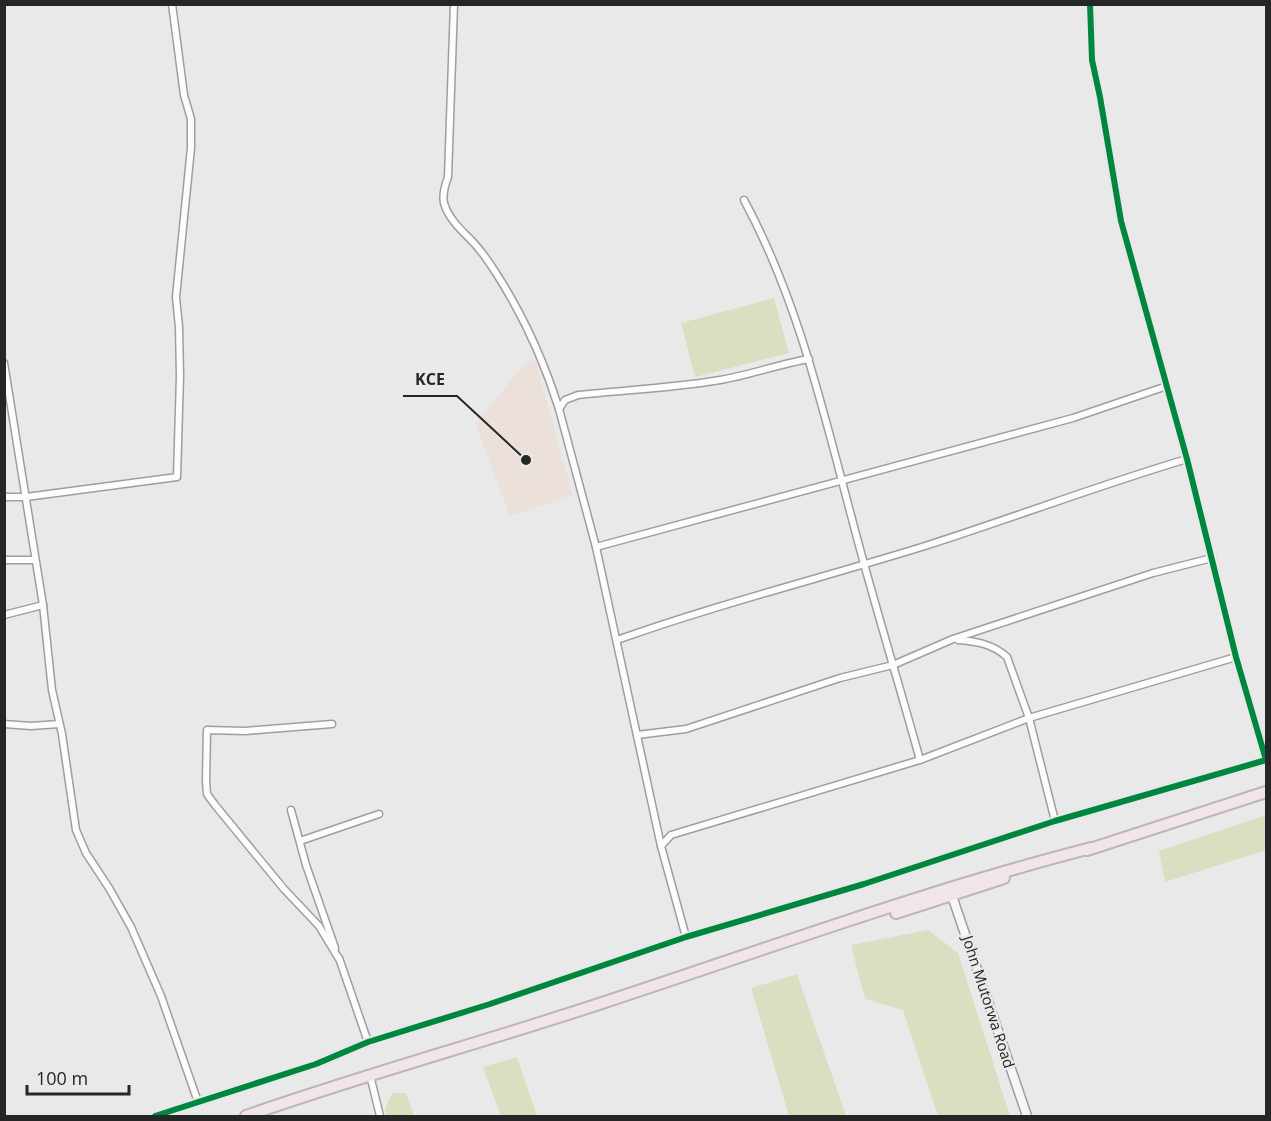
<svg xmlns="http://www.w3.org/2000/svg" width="1271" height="1121" font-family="'Open Sans',sans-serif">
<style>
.education{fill:#ece1da}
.green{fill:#dcdec2}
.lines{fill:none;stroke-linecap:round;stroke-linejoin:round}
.street-casing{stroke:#9e9e9f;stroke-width:9}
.secondary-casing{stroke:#9e9e9f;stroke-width:11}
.highway-casing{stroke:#bfb4b7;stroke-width:14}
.street{stroke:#fcfcfc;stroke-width:6}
.secondary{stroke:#f8f5f6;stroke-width:8}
.highway{stroke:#f0e6e8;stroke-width:10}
.cycleway-casing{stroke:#e9e9ea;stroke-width:10}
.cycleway{stroke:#00873e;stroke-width:6}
.labels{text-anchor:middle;stroke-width:5;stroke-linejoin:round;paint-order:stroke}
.street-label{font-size:15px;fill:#262627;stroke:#e9e9ea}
.leader{fill:none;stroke:#262627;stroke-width:2}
.callout-dot{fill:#262627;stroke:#e9e9ea;stroke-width:2}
.callout-label{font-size:16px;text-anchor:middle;font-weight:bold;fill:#262627;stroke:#e9e9ea;stroke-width:5;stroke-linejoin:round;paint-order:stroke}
</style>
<rect width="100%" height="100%" fill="#e9e9ea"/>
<polygon class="education" points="535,360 573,496 510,516 475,423 526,362"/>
<g class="green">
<polygon points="774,298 789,353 695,377 681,323"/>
<polygon points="1266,815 1266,850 1165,882 1159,851"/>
<polygon points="928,930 958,953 1010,1116 938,1116 903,1010 865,999 851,945"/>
<polygon points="797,974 846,1116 789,1116 751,988"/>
<polygon points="517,1057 537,1116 501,1116 483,1067"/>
<polygon points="392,1093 406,1093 414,1116 387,1116 385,1109"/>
</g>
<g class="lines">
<g class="street-casing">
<g id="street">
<path d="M 454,4 L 448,177 C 445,185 442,194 444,203 C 448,218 461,230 471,240 C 480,249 489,262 496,273 C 523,315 544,361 559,409"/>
<path d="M 744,200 C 798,300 823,410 852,519 C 873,600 898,680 920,760"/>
<polyline points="4,363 43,605 52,690 62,734 76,830 86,853 109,888 131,927 161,996 198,1102"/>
<polyline points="4,497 26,497 177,477 180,376 179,327 176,297 191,148 191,119 184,95 172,4"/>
<polyline points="596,547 1073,418 1167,386"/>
<polyline points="4,560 35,560"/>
<polyline points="4,615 43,605"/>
<path d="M 617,640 C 718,604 822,578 925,546 C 1013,518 1099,485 1187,459"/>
<path d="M 958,640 C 975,641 993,644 1007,657 L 1029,718 L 1055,821"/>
<polyline points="4,724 31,726 59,724"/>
<polyline points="332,724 245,731 207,730 206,781 207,794 215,805 284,889 319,926 339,959"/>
<polyline points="637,735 686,729 840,678 893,665 953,639 1153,573 1212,558"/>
<polyline points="291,810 306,865 335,948"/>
<polyline points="300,841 379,814"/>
<polyline points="661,846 671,835 920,760 1029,718 1236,657"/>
<path d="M 686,937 L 661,846 L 596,547 L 559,409 L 565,400 L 578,395 C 625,390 673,388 720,380 C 750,375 779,364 809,359"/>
<polyline points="339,958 368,1042"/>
<polyline points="370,1075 380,1116"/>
<polyline points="155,1116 316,1064 368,1042 490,1004 686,937 864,884 1055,821 1266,760 1236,657 1187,459 1121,221 1100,97 1092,60 1090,4"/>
</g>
</g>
<g class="secondary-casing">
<polyline id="secondary" points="950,890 1027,1116"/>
</g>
<g class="highway-casing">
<g id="highway">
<polyline points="1087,850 1266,792"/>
<polyline points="896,913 1004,878"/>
<path d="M 246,1116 C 366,1074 488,1041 608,1001 C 769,948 928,890 1091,848"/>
</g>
</g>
<use href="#street" class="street"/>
<use href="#secondary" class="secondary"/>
<use href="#highway" class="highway"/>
<g class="cycleway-casing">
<polyline id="cycleway" points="155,1116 316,1064 368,1042 490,1004 686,937 864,884 1055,821 1266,760 1236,657 1187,459 1121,221 1100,97 1092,60 1090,4"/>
</g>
<use href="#cycleway" class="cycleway"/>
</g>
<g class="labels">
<g class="street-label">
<text transform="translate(988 1002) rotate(72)" y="5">John Mutorwa Road</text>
</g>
</g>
<path class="leader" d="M526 460L457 396H403"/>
<circle class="callout-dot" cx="526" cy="460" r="6"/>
<g class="callout-label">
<text x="430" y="385">KCE</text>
</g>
<rect width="1271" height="1121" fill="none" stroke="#262627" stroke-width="12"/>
<path d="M27 1085v9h102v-9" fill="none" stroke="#262627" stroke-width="3"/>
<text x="36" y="1085" font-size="18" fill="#262627" stroke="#e9e9ea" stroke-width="4.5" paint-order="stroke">100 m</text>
</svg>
